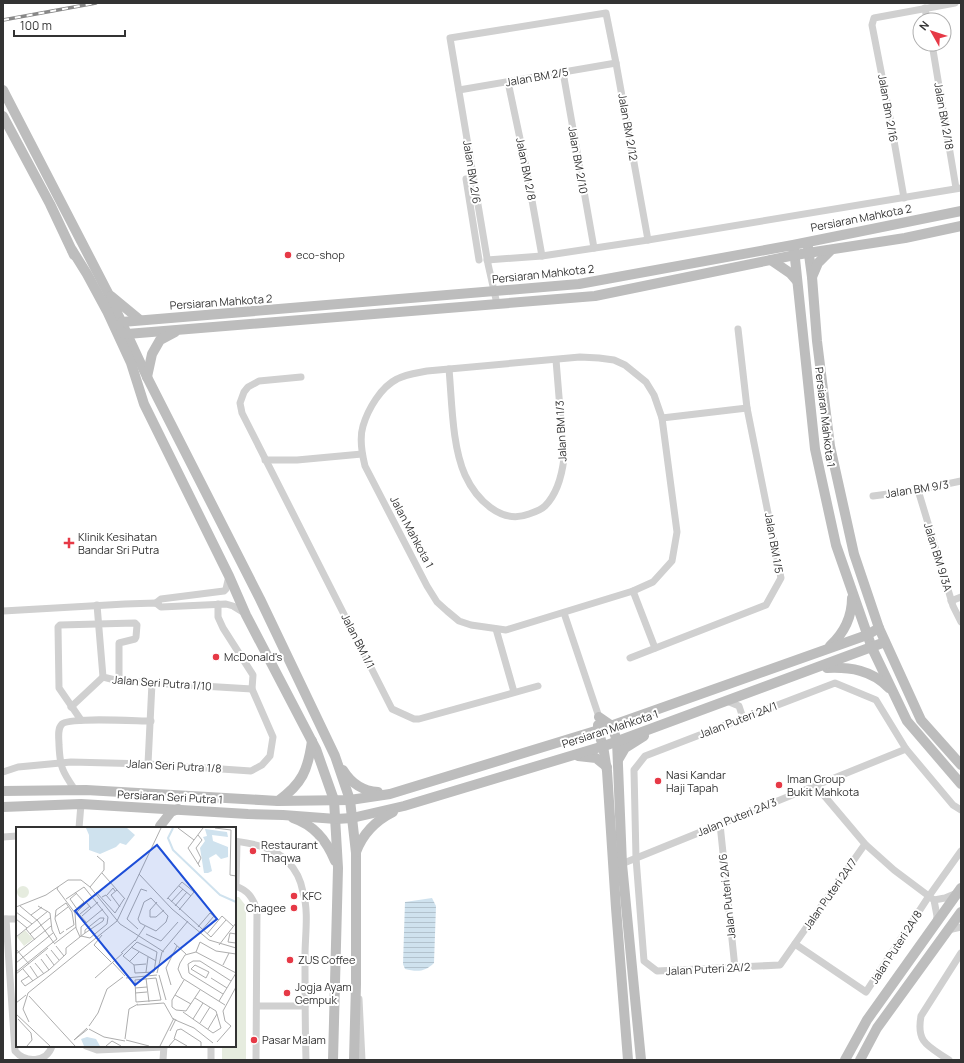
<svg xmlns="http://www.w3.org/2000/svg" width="964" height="1063" font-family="Manrope,sans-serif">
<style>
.park{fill:#e6ecdf}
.water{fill:url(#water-rules)}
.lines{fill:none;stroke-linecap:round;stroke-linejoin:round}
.street{stroke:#d0d0d0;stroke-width:7}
.secondary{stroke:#bdbdbd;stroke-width:10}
.rail-casing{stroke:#888;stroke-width:3.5}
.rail{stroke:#fff;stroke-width:2;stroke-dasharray:6;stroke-linecap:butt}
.poi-dot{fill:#e63946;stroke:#fff;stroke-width:1.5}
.labels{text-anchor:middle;stroke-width:4;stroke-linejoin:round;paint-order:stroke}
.street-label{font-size:11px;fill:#333;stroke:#fff}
.poi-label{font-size:11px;fill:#333;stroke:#fff;text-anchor:start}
.inset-river{fill:none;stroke:#cfe2ee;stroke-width:2}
.inset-road{fill:none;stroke:#adadad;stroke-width:1}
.view{fill:#1d4ed8;fill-opacity:0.15;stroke:#1d4ed8;stroke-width:2}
.inset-edge{fill:none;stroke:#333;stroke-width:2}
</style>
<defs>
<pattern id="water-rules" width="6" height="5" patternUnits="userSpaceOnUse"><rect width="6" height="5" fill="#cfe2ee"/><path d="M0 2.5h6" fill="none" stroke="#b2c2cd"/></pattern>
</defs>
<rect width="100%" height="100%" fill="#fff"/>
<polygon class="park" points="235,897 239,897 246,906 246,1060 222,1060 222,1046 235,1046"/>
<path class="water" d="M 432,898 L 436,906 L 434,963 C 425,972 417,972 405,969 L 403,964 L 405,902 Z"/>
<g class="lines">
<g class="street">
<polyline points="925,8 927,20"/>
<polyline points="932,44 956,188"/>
<polyline points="563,72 594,248"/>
<polyline points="508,82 526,167 542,256"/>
<polyline points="459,90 616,63"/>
<polyline points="466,179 479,260"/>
<polyline points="904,198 889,112 872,25 874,18 955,3"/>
<polyline points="487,260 542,256 648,240 961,188"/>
<polyline points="497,304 488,264 450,38 606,13 616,63 648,240"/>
<path d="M 580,357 L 599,358 L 614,360 L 625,365 L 646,382 L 654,395 L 662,418 L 677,532 L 672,561 L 653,582 L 633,591 L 506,630 L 471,625 L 459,621 L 447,611 L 437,602 L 427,586 L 365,466 C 362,454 359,439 363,426 C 368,409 381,387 397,379 C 406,374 417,373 427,371 Z"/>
<path d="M 449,369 C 452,402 452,446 465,475 C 476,499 501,525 529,514 C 535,512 541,510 545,506 C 558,493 562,475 564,458 L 556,360"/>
<polyline points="301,377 259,381 248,387 244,392 240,403 242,413 392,709 414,719 419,719 538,686"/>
<polyline points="662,418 747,408"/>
<polyline points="265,460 297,460 362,454"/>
<polyline points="918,490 953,606 961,622"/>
<polyline points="873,496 918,490 961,481"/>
<polyline points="633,591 655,648"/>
<polyline points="951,601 961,597"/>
<polyline points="156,603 161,599 224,591 226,589 229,576"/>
<polyline points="97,605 103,677 119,681 252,689"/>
<polyline points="3,611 125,604 156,603 161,607 226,604 233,606 246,614"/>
<polyline points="564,613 599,717"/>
<polyline points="496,629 514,692"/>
<polyline points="630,658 766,605 781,578 747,408 738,329"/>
<polyline points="727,701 739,706 743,718"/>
<polyline points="71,707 103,677"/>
<polyline points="81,720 59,688 58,627 60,625 135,623 137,625 136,637 135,639 119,643 119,681"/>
<polyline points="148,764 152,683"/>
<polyline points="3,772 18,767 71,762 148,764 251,771 262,765 270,756 273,737 252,689 253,675 223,628 218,617 218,604"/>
<polyline points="816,786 865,844 894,870 934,900 937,916 936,922"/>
<path d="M 75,790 C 62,771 60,767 59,745 C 59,738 57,729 62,724 C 69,717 137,721 151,721"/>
<polyline points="720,824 735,968"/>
<polyline points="79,828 81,804"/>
<polyline points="3,837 17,836"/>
<path d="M 235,841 C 254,844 274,847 288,862 C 296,870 301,881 303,892 C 309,912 305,935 305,956 C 305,991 305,1025 306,1060"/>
<polyline points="865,844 780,965 657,971 644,961 636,858 634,770 645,756 835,683 876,700 906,749 953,805 961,810"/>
<polyline points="619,865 906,749"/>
<path d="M 235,886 C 248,890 253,898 257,910 L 256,1060"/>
<polyline points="236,886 237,842"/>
<polyline points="934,900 945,898 957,893"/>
<polyline points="3,919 17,919"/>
<path d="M 6,919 L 15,1051 C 25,1063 47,1063 52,1046"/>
<polyline points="948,930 961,927"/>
<polyline points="795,944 866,992 929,896 961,851"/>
<polyline points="359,999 362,1060"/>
<polyline points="257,1006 305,1006"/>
<polyline points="86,1046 97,1050 164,1047"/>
<polyline points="211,1046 211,1060"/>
<polyline points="163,1060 164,1046"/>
<path d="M 949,1060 C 928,1046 916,1043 921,1016 L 961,953"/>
</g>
<g class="secondary">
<polyline points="3,90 108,293 147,377 260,599 335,756 350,800 356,853 356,984 354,1060"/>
<polyline points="3,116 50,204 74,255"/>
<polyline points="808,247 812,277 817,341 830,446 854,554 879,628 921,720 961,765"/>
<polyline points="794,249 815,449 836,545 872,648 907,721 961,784"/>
<polyline points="72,250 87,274 107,311 131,363 144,404 229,576 246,615 316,749 334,800 338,868 333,1060"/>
<polyline points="771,260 790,273 797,281"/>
<polyline points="812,277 818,263 830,251"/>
<polyline points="111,296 140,320"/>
<polyline points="122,322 579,284 793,245 961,211"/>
<polyline points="121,332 127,334 595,296 795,255 905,238 961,226"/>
<polyline points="147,377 152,354 160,340 175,332"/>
<path d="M 830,646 C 844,633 852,617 852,598"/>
<path d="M 827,668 C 850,667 872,670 889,688"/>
<polyline points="599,717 612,726 617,741 622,864 641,1060"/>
<polyline points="598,725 598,731 603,746 607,771 616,908 628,1060"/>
<polyline points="578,756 596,758 607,767"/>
<polyline points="618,760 625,748 644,736"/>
<path d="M 343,770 C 351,783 363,791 378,792"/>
<polyline points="3,791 86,790 278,801 350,800 390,794 602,729 867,635 879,628"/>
<path d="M 278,801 C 302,784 308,770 312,741"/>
<polyline points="3,807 81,804 248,814 283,815 336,819 352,818 404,806 607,745 885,642"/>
<path d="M 293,818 C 314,825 327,841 335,861"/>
<polyline points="160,826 171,812 178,809"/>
<path d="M 356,852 C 363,833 375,821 393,812"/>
<polyline points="845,1060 867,1020 961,888"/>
<polyline points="860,1060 877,1028 961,912"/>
</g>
<g class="rail-casing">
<polyline id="rail" points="3,20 96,3"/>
</g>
<use href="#rail" class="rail"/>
</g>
<g class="poi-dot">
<circle cx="288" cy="255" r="4"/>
<path d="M67 537h4v4h4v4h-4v4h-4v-4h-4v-4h4z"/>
<circle cx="216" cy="657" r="4"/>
<circle cx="658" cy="781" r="4"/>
<circle cx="779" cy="785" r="4"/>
<circle cx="253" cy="851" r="4"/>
<circle cx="294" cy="896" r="4"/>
<circle cx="294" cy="908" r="4"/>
<circle cx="290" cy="960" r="4"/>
<circle cx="287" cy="993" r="4"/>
<circle cx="254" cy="1040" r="4"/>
</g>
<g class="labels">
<g class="street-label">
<text transform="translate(537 77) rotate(-10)" y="4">Jalan BM 2/5</text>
<text transform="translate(888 108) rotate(80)" y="4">Jalan Bm 2/16</text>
<text transform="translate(944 116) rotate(80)" y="4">Jalan BM 2/18</text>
<text transform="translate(628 127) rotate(80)" y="4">Jalan BM 2/12</text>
<text transform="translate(578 160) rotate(80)" y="4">Jalan BM 2/10</text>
<text transform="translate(526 169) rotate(79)" y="4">Jalan BM 2/8</text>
<text transform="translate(472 172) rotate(81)" y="4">Jalan BM 2/6</text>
<text transform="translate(861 218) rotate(-11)" y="4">Persiaran Mahkota 2</text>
<text transform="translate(543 274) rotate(-6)" y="4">Persiaran Mahkota 2</text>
<text transform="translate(221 302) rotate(-4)" y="4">Persiaran Mahkota 2</text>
<text transform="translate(825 417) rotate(83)" y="4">Persiaran Mahkota 1</text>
<text transform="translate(561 431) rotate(-93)" y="4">Jalan BM 1/3</text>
<text transform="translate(917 489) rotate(-9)" y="4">Jalan BM 9/3</text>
<text transform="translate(412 532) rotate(62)" y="4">Jalan Mahkota 1</text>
<text transform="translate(774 543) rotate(80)" y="4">Jalan BM 1/5</text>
<text transform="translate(938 557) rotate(73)" y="4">Jalan BM 9/3A</text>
<text transform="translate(358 641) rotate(63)" y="4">Jalan BM 1/1</text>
<text transform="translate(162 683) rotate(4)" y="4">Jalan Seri Putra 1/10</text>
<text transform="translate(738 720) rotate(-21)" y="4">Jalan Puteri 2A/1</text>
<text transform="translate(610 729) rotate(-18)" y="4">Persiaran Mahkota 1</text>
<text transform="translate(174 766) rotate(3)" y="4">Jalan Seri Putra 1/8</text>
<text transform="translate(170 797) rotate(3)" y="4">Persiaran Seri Putra 1</text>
<text transform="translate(737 817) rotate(-22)" y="4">Jalan Puteri 2A/3</text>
<text transform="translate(830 894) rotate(-55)" y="4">Jalan Puteri 2A/7</text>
<text transform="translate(727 896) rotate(-96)" y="4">Jalan Puteri 2A/6</text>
<text transform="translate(896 947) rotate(-57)" y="4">Jalan Puteri 2A/8</text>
<text transform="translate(708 969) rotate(-3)" y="4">Jalan Puteri 2A/2</text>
</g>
<g class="poi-label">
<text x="296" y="259">eco-shop</text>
<text x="78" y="541">Klinik Kesihatan<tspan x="78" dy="13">Bandar Sri Putra</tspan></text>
<text x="224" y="661">McDonald's</text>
<text x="666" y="779">Nasi Kandar<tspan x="666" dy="13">Haji Tapah</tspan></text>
<text x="787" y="783">Iman Group<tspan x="787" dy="13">Bukit Mahkota</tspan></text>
<text x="261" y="849">Restaurant<tspan x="261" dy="13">Thaqwa</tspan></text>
<text x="302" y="900">KFC</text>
<text x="286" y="912" text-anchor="end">Chagee</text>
<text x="298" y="964">ZUS Coffee</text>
<text x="295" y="991">Jogja Ayam<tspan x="295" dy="13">Gempuk</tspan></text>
<text x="262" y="1044">Pasar Malam</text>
</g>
</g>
<g transform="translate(16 827)">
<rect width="220" height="220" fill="#fff"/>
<path d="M1 65a6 6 0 1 1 12 0a6 6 0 1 1-12 0ZM 9,103 L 17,112 L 8,119 L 1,110 Z" fill="#e6ecdf"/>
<path d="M 70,1 L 111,1 L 119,8 L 110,18 L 104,16 L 100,20 L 84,27 L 73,23 L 73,8 ZM 189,2 L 211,5 L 212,10 L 196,8 L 197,14 L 212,20 L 212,30 L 205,32 L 200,27 L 193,31 L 196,44 L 192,46 L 188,46 L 184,21 L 189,14 L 187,10 L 191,9 ZM 71,210 L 80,212 L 84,219 L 68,219 L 65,212 Z" fill="#cfe2ee"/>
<path class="inset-river" d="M 157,1 L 152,11 L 157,23 L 204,68 L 220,75"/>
<path class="inset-road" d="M 162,1 L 178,13M 199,1 L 215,3 L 214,48 L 220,49M 182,8 L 186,13 L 180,21 L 185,31 L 182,37M 184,40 L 172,21 L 187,1M 86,46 L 109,72M 123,47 L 156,82 L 193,113 L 220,121M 163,59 L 175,69M 42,60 L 41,62 L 59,86 L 60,101 L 64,110M 74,60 L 88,43 L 88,35 L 81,29M 101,63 L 95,68 L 104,80M 80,65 L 99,86 L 108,72M 61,66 L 54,72 L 61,82M 91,68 L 97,61 L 99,64M 86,70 L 90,68 L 95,74M 135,71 L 152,89 L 150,95 L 140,104 L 124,96 L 122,92 L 128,75 ZM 152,71 L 195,110 L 210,93M 50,72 L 68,60 L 92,90 L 91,97 L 74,111 L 65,109M 151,72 L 166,55 L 178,65 L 163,83M 141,75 L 134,83 L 134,90 L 140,90 L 148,83M 155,75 L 167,62M 4,79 L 22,94 L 38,116M 159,79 L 171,65M 0,80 L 30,68 L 52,53 L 65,53 L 74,60 L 104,97 L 148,125M 75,81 L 70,75 L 76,69M 58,84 L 68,75 L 59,65M 0,85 L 16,97M 64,87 L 74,79M 15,88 L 26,80M 66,89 L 82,75M 39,90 L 52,80M 84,91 L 88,91 L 87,94 L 69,106 L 69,103 ZM 0,92 L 11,101M 71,96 L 61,85 L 71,75M 182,100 L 194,86 L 203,93M 10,102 L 19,113M 122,102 L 111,92 L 125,62 L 131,64M 186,103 L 198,89M 48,104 L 44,107 L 39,92 L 40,83 L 50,76 L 56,85 L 58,98 L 50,103M 14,107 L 34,91M 130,107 L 145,114 L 162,95M 191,107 L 206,89 L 217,99M 220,107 L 214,106 L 212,115 L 220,116M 86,108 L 78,118 L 95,135M 65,109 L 65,100 L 87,82M 0,110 L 32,84M 119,114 L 129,99M 121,115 L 141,125 L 138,145 L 119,146 L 118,138 L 107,129 ZM 158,116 L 170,127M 38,117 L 60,100M 203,118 L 220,96M 40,119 L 48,129M 115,120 L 140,134M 0,122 L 13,137M 35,123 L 43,133M 180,125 L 184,115 L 200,124 L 220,127M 105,126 L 119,113M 0,127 L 35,99M 30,127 L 38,138M 25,132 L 33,143M 97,135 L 107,126M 113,135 L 123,125M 0,136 L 37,106M 19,136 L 28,147M 97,136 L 109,149M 118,138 L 130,137M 179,138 L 193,145 L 190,151 L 175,142 ZM 207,138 L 213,126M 14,139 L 22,151M 7,142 L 17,154M 0,145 L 41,112 L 36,103 L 34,86 L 22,79M 130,145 L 132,130M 141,146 L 146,125 L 172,94M 0,147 L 32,121M 143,148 L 150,173M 13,149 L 5,154 L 9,159 L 33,143 L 50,127 L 50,121 L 69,106M 79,151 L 97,135 L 95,137M 110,151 L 141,148M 130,151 L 133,175M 140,151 L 145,173 L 120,175 L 119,153 ZM 195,151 L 211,161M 168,153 L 156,173 L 156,180 L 160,183 L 170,184 L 184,163M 155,158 L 150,141 L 161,119M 119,161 L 131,160M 12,166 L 101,94 L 145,1M 12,166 L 7,182 L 13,195M 119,166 L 131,165M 207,167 L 173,146 L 172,137 L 177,134 L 184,134 L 215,154M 159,168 L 175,177M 13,169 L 59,219M 203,174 L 220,146M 0,176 L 10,168M 148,176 L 157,192 L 178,201 L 197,216M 121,178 L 148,176M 209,178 L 166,151 L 162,142 L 164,136 L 169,128 L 180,125 L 220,146M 167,185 L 197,206 L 205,201 L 200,184 L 179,171M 0,187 L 34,219M 2,192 L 15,206 L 16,213 L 11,219M 177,192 L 187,176M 184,196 L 194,180M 73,199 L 82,186 L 91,162 L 107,150M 71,201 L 58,213 L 72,202M 73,202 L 88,210 L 109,214M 192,202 L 201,187M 154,204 L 160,192M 109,212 L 113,182 L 122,177M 158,212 L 161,203 L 165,202 L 185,215 L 185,219M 110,213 L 133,219M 201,215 L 215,199 L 209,194 L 207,184 L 220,160M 90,219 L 96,214 L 105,219M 144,219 L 158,191M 153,219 L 159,212 L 171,219"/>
<path class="view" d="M 141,18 L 201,92 L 119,158 L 59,84 Z"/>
<rect width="220" height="220" class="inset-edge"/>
</g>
<rect width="964" height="1063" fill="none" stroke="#333333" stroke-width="8"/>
<g transform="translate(932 32) rotate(309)"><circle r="19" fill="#ffffff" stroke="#adadad"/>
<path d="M0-3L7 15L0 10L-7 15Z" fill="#e63946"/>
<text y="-6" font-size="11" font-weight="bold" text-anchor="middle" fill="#333333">N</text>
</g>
<path d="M14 30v6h111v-6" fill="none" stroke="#333333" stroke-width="2"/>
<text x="20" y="30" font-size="12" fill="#333333" stroke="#ffffff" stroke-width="3" paint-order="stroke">100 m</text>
</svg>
